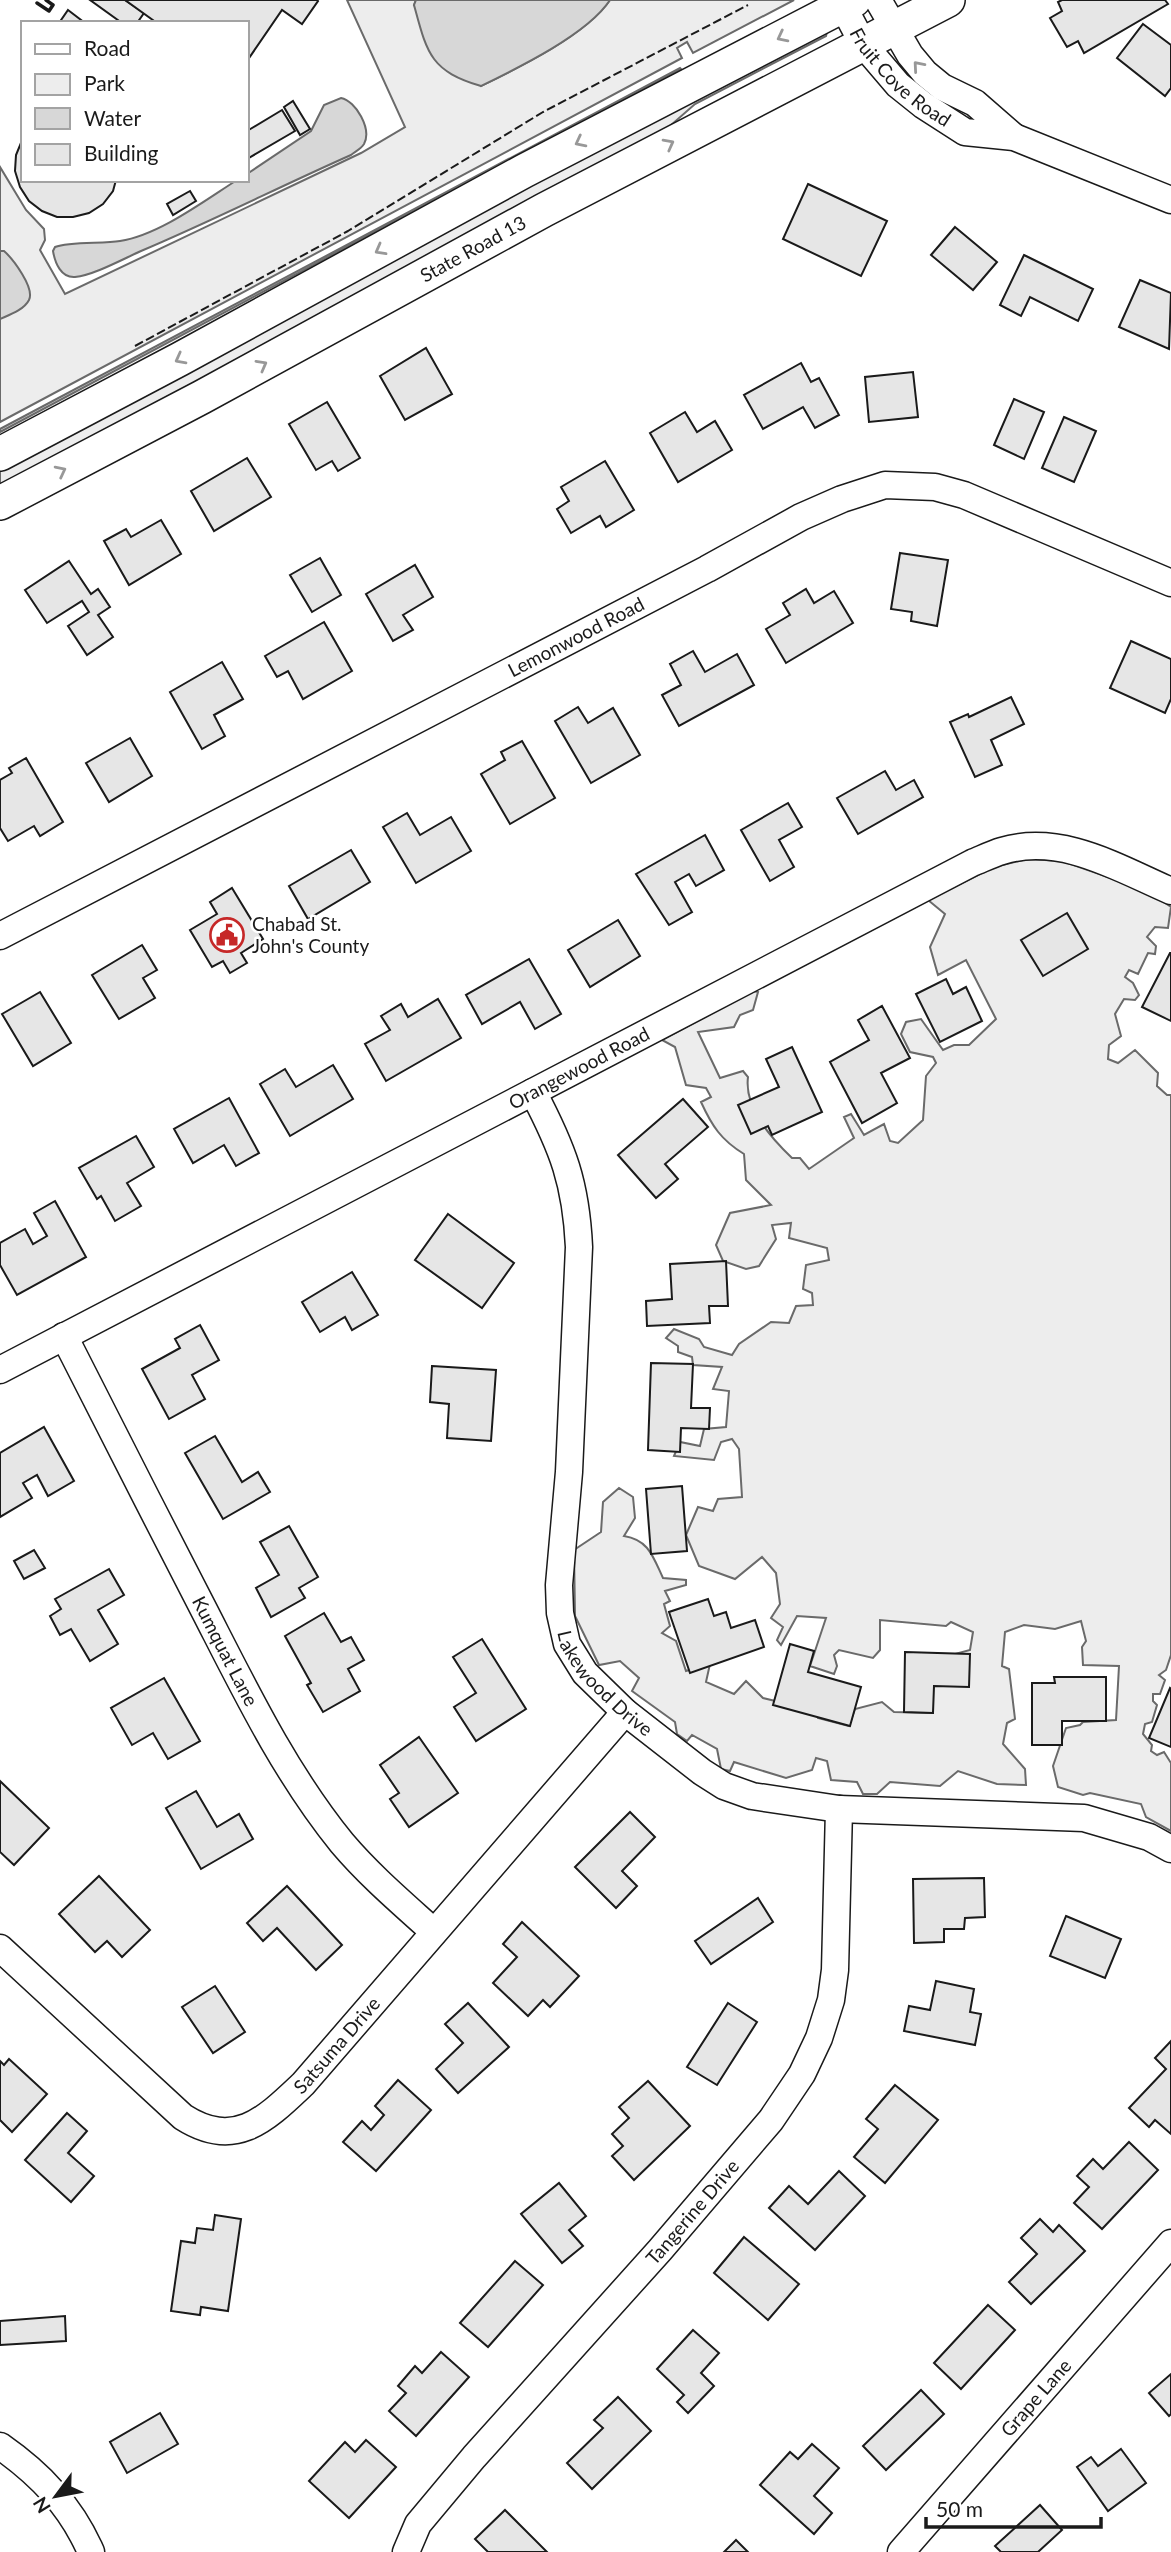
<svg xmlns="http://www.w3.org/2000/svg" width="1171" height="2552" font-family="Lato,sans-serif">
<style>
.green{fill:#ededed;stroke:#6a6a6a;stroke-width:2}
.water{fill:#d7d7d7;stroke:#6a6a6a;stroke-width:2}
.building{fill:#e6e6e6;stroke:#1a1a1a;stroke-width:2}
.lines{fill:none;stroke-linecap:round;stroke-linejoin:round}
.minor-casing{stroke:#1a1a1a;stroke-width:29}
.major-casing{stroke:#1a1a1a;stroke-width:36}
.minor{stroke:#fff;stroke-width:26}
.major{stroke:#fff;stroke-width:33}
.fence{stroke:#1a1a1a;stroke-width:2;stroke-dasharray:9 3.5;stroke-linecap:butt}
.wall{stroke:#1a1a1a;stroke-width:3.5}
.oneway{stroke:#989898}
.labels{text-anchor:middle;stroke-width:5;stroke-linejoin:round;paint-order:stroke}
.street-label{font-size:19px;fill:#1a1a1a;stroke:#fff}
.poi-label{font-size:19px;fill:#1a1a1a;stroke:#fff;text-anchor:start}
</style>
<rect width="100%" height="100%" fill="#fff"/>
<g class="green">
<path d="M 347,0 L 416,0 L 414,5 L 481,86 C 520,67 586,35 610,0 L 794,0 L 693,53 L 687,42 L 677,48 L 682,58 L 0,422 L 0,167 L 26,210 L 44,229 L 45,240 L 40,250 L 65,294 L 361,153 L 405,127 Z"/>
<polygon points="827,32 826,36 695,104 662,133 0,488 0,468 681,105"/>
<polygon points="680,68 681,69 0,432 0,429"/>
<path d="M 1027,859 L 1062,861 L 1148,891 L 1171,907 L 1168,928 L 1155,927 L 1147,937 L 1156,946 L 1155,954 L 1148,953 L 1138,974 L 1129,970 L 1125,977 L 1133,983 L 1139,995 L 1135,1000 L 1124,999 L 1115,1014 L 1121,1036 L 1109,1045 L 1108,1059 L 1118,1063 L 1135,1050 L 1158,1073 L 1157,1086 L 1167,1095 L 1171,1095 L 1171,1655 L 1166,1670 L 1159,1675 L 1165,1680 L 1160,1694 L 1153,1694 L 1153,1701 L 1157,1705 L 1152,1722 L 1145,1724 L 1143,1734 L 1152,1745 L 1151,1751 L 1157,1755 L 1164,1752 L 1171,1763 L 1171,1831 L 1146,1817 L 1141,1804 L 1090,1793 L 1083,1795 L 1058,1787 L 1053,1766 L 1066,1728 L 1080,1725 L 1083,1722 L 1116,1720 L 1119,1666 L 1083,1665 L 1082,1647 L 1086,1641 L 1081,1621 L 1055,1629 L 1024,1625 L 1005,1632 L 1002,1666 L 1009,1669 L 1015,1719 L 1007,1723 L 1003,1744 L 1025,1769 L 1026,1785 L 997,1784 L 958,1771 L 940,1786 L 890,1782 L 877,1794 L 863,1794 L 857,1782 L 831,1780 L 827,1761 L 816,1758 L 812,1770 L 786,1778 L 734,1762 L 730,1771 L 721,1769 L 717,1749 L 692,1735 L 687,1741 L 677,1734 L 675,1722 L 632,1691 L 639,1678 L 620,1661 L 599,1665 L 575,1616 L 574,1550 L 601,1532 L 603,1502 L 619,1488 L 633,1497 L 635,1518 L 624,1536 C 649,1540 653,1557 663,1578 L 686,1580 L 686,1585 L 665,1591 L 670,1601 L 664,1604 L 670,1626 L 662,1633 L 676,1641 L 686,1671 L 710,1664 L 706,1682 L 734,1694 L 746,1681 L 763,1698 L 817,1711 L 818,1718 L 849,1726 L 855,1709 L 882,1702 L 894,1712 L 933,1713 L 932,1685 L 951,1655 L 970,1650 L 973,1632 L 951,1622 L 946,1626 L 880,1620 L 880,1650 L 873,1658 L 839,1650 L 834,1655 L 837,1666 L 834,1674 L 810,1666 L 826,1618 L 797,1616 L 781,1645 L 777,1640 L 783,1627 L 771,1618 L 780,1604 L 776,1573 L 762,1557 L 735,1579 L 699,1566 L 686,1535 L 698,1507 L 713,1511 L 718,1499 L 742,1497 L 739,1449 L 732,1439 L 721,1442 L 714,1460 L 674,1456 L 680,1442 L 700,1446 L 704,1429 L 726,1427 L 729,1391 L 713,1389 L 722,1367 L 693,1365 L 692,1357 L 678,1352 L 678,1346 L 666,1338 L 674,1329 L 699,1339 L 704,1347 L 732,1355 L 739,1344 L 771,1322 L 789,1323 L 796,1306 L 813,1305 L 812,1293 L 803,1289 L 806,1265 L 829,1260 L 827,1248 L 789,1238 L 791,1223 L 772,1225 L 776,1239 L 759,1266 L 746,1269 L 723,1261 L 716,1245 L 730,1213 L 771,1205 L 746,1180 L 744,1154 C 721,1140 712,1126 701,1102 L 711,1097 L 706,1088 L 686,1085 L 675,1047 L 662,1040 L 753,991 L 758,992 L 753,1010 L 740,1015 L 734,1027 L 698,1032 L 720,1078 L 743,1071 L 748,1077 C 744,1108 771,1138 792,1158 L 800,1158 L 809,1169 L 854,1138 L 844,1117 L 851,1114 L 864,1135 L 884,1124 L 890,1141 L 898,1143 L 923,1120 L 926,1076 L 936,1063 L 933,1057 L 910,1052 L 901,1034 L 906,1022 L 921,1019 L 943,1050 L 954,1045 L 969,1045 L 996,1019 L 966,960 L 938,975 L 930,947 L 945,914 L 928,900 L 994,867 Z"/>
</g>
<g class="water">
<path d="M 416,0 L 610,0 C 588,34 518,68 481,86 C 430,71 427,53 414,5 Z"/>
<path d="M 341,98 C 356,101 372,129 364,144 C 361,149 356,151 351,155 C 281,186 212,221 141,251 C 123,259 94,275 75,277 C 61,278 55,263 53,251 L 55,247 C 70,241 103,244 120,241 C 159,235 204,201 237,180 L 247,180 L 247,174 L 311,131 L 324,105 Z"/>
<path d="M 0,251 L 4,251 C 13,259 35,288 29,300 C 24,310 9,315 0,319 Z"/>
</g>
<g class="building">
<polygon points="90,0 125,0 144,13 137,23 122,23"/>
<polygon points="125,0 317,0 318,1 302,24 282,10 247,61 247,23 157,23"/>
<polygon points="1062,0 1165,0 1168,4 1084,53 1078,41 1067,47 1050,18 1062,11 1058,2"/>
<polygon points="68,10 85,23 59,23"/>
<polygon points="1143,24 1171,45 1171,88 1165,96 1117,58"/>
<polygon points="293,101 310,129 300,135 284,107"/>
<polygon points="282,110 295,131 247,159 247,131"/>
<polygon points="23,138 23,180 116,180 113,191 103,204 89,213 73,217 57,217 42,211 29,201 20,187 15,171 16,155"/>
<polygon points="808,184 887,221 861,276 783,239"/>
<polygon points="190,191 196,201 173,215 167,204"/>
<polygon points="955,227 997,262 973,290 931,255"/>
<polygon points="1024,255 1093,289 1078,321 1030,297 1021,316 1000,305"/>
<polygon points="1140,280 1171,293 1169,349 1119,327"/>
<polygon points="426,348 452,394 405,420 380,376"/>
<polygon points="801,363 811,382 819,378 839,415 815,428 803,407 763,429 744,395"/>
<polygon points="913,372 918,417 869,422 865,377"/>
<polygon points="1014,399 1044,412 1024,459 994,445"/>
<polygon points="327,402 360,458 338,471 332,461 316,470 289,424"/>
<polygon points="685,412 697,432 715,421 732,450 678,482 650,433"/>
<polygon points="1064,417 1096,431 1074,482 1042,468"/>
<polygon points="247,458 271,497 214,531 191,491"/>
<polygon points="605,461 634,510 606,527 600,516 571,533 557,509 569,501 561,487"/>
<polygon points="161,520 181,554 129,585 104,541 126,529 131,537"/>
<polygon points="900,553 948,560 937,626 911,621 912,612 891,609"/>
<polygon points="320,558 341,595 312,612 290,575"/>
<polygon points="69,561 91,594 98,589 110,607 98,615 113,637 87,655 68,626 89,612 82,601 47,623 25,590"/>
<polygon points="415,565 433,597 403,615 413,630 393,641 366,594"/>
<polygon points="806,589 814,603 834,591 853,623 786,663 766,629 790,615 783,603"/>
<polygon points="324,622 352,671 303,699 288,671 277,677 265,656"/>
<polygon points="1131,641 1171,659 1171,699 1165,713 1110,688"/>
<polygon points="693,651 705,672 737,654 754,685 679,726 662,695 681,685 670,664"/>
<polygon points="222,662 243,699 214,715 225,736 202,749 170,692"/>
<polygon points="1011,697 1024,724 991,740 1002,765 975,777 950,722 968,714 969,717"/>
<polygon points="578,707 588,723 613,708 640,755 591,783 555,721"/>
<polygon points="130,738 152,776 109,802 86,763"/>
<polygon points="522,741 555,798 510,824 481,774 505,760 501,752"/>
<polygon points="26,758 63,822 40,836 34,826 8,841 0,828 0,780 12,773 9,768"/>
<polygon points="885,771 896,790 914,780 923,797 858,834 837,798"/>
<polygon points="788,803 802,827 779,840 794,867 770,881 741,830"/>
<polygon points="407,813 420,835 451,817 471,851 416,883 383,827"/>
<polygon points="705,835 724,870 696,886 689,874 675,882 692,912 669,925 636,874"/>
<polygon points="351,850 370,882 308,919 289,886"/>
<polygon points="232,888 263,939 241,953 247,963 230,973 223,961 212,967 190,930 217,914 210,902"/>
<polygon points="1067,913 1088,949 1043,976 1021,940"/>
<polygon points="618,920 640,956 590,987 568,950"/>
<polygon points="142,945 157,970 143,978 155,998 119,1019 92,975"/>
<polygon points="1170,953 1171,953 1171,1021 1142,1007"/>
<polygon points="529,959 561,1014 535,1029 520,1002 482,1024 466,995"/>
<polygon points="946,979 953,994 966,987 982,1021 940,1042 916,994"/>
<polygon points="40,992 71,1043 33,1066 2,1014"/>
<polygon points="438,999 461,1038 386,1081 365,1044 390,1030 381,1016 401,1004 408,1017"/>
<polygon points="882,1006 910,1058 881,1073 897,1103 862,1123 830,1062 869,1040 858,1020"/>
<polygon points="792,1047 822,1112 772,1135 768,1126 751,1134 738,1105 779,1087 766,1059"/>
<polygon points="333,1065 353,1099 290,1136 260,1084 285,1069 296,1087"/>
<polygon points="229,1098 259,1153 236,1166 224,1145 193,1163 174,1129"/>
<polygon points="683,1099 708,1127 665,1164 678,1179 656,1198 618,1155"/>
<polygon points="136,1136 154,1167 127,1183 141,1206 115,1221 101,1196 97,1199 79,1168"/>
<polygon points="55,1201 86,1257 17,1295 0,1265 0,1243 25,1229 33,1244 47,1236 34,1213"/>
<polygon points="448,1214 514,1263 482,1308 415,1260"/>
<polygon points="726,1261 728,1306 709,1306 710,1323 647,1326 646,1301 672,1299 670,1264"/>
<polygon points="352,1272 378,1315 352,1330 345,1317 320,1332 302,1302"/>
<polygon points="200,1325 219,1360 192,1375 205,1399 169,1419 142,1369 180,1348 175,1339"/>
<polygon points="651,1363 693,1364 691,1408 710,1408 709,1429 681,1428 680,1452 648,1450"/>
<polygon points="432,1366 496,1370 491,1441 447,1438 449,1404 430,1402"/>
<polygon points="44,1427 74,1481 48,1496 37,1475 23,1483 32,1498 0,1517 0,1453"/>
<polygon points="215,1436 242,1482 258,1472 270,1492 223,1519 185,1453"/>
<polygon points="682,1486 687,1551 651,1554 646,1489"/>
<polygon points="289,1526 318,1577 299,1588 305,1598 271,1617 256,1588 279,1575 260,1542"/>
<polygon points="34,1550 45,1568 24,1579 14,1561"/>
<polygon points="109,1569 124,1595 98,1610 118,1644 90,1661 71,1629 60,1635 50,1616 61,1609 55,1599"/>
<polygon points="708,1599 714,1616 726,1612 731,1628 755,1620 764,1647 690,1673 669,1612"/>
<polygon points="324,1613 341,1642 351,1637 364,1660 348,1669 360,1691 323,1712 307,1685 311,1683 285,1636"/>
<polygon points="482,1639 526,1709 476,1741 454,1707 476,1693 453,1657"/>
<polygon points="790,1644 814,1651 808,1672 861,1687 850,1726 773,1705"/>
<polygon points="905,1652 970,1654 969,1687 934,1686 933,1713 904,1712"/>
<polygon points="1054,1677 1106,1677 1106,1721 1062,1721 1062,1745 1032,1745 1032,1683 1055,1683"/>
<polygon points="164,1678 200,1741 168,1759 153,1733 132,1745 111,1708"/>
<polygon points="1170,1688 1171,1689 1171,1747 1149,1738"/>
<polygon points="419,1737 458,1793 409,1827 390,1799 399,1793 380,1765"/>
<polygon points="0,1781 49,1828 14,1865 0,1852"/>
<polygon points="196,1791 217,1827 239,1814 253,1839 201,1869 166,1808"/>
<polygon points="630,1812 655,1837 622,1871 637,1886 616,1908 575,1867"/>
<polygon points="99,1876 150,1930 122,1957 107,1941 95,1952 59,1914"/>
<polygon points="984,1878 985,1917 965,1918 964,1929 944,1929 944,1942 914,1943 913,1879"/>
<polygon points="287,1886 342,1945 316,1970 277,1928 263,1941 247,1923"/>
<polygon points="758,1898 773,1922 711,1964 695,1941"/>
<polygon points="1066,1916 1121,1939 1105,1978 1050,1956"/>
<polygon points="522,1922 579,1976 550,2007 543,2000 528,2016 493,1983 517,1957 503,1944"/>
<polygon points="936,1981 974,1989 970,2012 981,2014 975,2045 904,2031 909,2006 930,2010"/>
<polygon points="215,1986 245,2032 213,2053 182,2007"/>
<polygon points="468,2003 509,2047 458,2093 436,2069 463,2043 445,2024"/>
<polygon points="728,2003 757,2022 717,2085 687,2067"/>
<polygon points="1171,2041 1171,2134 1155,2120 1149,2127 1129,2108 1166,2069 1155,2058"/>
<polygon points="9,2059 47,2094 12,2132 0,2120 0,2061 4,2065"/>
<polygon points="398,2080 431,2110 376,2171 343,2142 362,2121 371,2130 384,2115 375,2106"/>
<polygon points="648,2081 690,2126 634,2180 612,2156 623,2146 612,2134 629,2118 619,2107"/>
<polygon points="895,2085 938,2120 885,2183 854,2157 878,2129 866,2119"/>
<polygon points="67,2113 87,2131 68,2153 94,2176 71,2202 25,2160"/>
<polygon points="1129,2142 1158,2170 1102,2229 1074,2203 1089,2187 1077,2176 1093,2159 1103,2169"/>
<polygon points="839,2171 865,2196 815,2250 769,2208 789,2186 808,2204"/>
<polygon points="559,2183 586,2216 569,2230 583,2246 562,2263 521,2214"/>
<polygon points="215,2215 241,2219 228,2311 201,2307 200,2315 171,2311 181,2241 195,2243 197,2228 213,2230"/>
<polygon points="1040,2219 1053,2232 1059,2225 1085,2251 1031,2304 1009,2282 1037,2254 1021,2238"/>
<polygon points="744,2237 799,2284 768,2320 714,2273"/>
<polygon points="515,2261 543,2285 488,2347 460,2323"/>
<polygon points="988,2305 1015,2330 961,2389 934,2363"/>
<polygon points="65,2316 66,2341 0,2345 0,2321"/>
<polygon points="693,2330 719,2353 701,2373 714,2386 688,2413 677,2402 684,2395 657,2369"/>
<polygon points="441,2352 469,2377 416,2436 389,2411 406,2393 398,2386 415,2366 422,2373"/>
<polygon points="1171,2374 1171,2414 1169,2416 1149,2393"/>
<polygon points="921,2390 944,2414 886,2470 863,2446"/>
<polygon points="618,2397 651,2431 592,2489 567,2463 603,2428 594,2420"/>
<polygon points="160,2413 178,2444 127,2473 110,2442"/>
<polygon points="366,2440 396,2467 349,2518 309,2481 345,2442 355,2452"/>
<polygon points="812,2444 839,2468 814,2496 832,2513 814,2534 760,2485 790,2452 798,2459"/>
<polygon points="1121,2449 1146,2483 1108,2511 1077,2467 1091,2457 1098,2466"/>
<polygon points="1040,2505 1062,2530 1038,2552 1001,2552 995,2546"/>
<polygon points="505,2510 547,2552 488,2552 475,2539"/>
<polygon points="736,2540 748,2552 724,2552"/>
</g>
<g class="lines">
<g class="minor-casing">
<g id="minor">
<polyline points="878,0 910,55 925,73 942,87 975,103 1014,137"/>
<path id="s1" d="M 843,6 L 863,44 L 898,85 L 923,105 L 965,132 L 1014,137 L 1171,200"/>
<path id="s2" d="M 0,936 L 707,569 L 801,517 L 842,499 L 885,485 L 935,487 L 964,495 L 1171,583"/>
<path id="s3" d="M 533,1092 C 563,1149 576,1183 579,1247 L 569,1472 L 559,1585 L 560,1613 L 567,1644 L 585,1673 L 625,1712 L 702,1772 L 724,1786 L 752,1796 L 839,1809 L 1084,1818 L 1149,1837 L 1171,1849"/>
<path id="s4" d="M 64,1336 C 110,1427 157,1519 204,1610 C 245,1690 285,1773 342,1843 C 370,1876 402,1903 434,1932"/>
<path id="s5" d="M 0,1370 L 972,863 C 982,859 992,854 1002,851 C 1061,833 1118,868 1171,891"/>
<path id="s6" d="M 0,1948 L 183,2117 C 235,2150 265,2120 303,2084 L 625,1712"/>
<path d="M 0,2446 C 40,2474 71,2506 91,2552"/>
<path id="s7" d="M 406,2552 L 418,2524 L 474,2457 L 660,2250 L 771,2120 L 802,2074 L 819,2038 L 831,2000 L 835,1970 L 839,1809"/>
<path id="s8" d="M 901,2552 L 1171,2243"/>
</g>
</g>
<g class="major-casing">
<g id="major">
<polyline points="0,454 180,359 524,171 854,0"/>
<path id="s9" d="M 0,503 L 202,397 L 544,210 L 948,0"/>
</g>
</g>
<use href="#minor" class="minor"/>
<use href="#major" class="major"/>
<polyline class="fence" points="135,346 348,231 543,112 748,5"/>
<polyline class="wall" points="37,3 49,11 53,5 46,0"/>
</g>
<defs><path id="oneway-chevron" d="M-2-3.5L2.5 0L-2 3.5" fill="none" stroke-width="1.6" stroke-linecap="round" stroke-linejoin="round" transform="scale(1.75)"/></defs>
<g class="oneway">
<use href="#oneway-chevron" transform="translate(782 37) rotate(153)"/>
<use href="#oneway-chevron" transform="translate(918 66) rotate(-131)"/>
<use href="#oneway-chevron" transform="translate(580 142) rotate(153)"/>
<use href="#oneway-chevron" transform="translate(669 144) rotate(-28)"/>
<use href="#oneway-chevron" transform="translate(380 250) rotate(151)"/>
<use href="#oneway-chevron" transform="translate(180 359) rotate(152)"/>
<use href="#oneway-chevron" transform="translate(262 365) rotate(-29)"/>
<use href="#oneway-chevron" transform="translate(61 471) rotate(-27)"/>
</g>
<defs>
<g id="civic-ring" transform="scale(1.75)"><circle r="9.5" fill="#fff" stroke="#c62828" stroke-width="1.5"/><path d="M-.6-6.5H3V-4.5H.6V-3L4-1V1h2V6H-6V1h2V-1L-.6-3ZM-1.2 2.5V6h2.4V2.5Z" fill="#c62828"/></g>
</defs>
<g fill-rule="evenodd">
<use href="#civic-ring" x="227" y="935"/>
</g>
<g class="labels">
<g class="street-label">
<text dy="7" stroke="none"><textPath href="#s1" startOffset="93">Fruit Cove Road</textPath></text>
<text dy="7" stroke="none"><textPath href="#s9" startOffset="537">State Road 13</textPath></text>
<text dy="7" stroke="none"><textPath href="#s2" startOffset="649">Lemonwood Road</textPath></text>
<text dy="7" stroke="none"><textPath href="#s5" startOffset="653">Orangewood Road</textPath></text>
<text dy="7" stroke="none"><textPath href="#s4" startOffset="354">Kumquat Lane</textPath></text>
<text dy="7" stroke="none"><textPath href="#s3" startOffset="616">Lakewood Drive</textPath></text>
<text dy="7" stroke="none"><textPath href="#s6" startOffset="439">Satsuma Drive</textPath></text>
<text dy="7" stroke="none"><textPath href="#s7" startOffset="446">Tangerine Drive</textPath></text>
<text dy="7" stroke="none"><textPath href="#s8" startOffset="205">Grape Lane</textPath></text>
</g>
<g class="poi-label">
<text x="252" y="931">Chabad St.<tspan x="252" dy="22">John's County</tspan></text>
</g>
</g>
<rect x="21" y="21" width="228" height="161" fill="#ffffff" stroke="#a3a3a3" stroke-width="2"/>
<rect x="35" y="44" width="35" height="10" fill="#ffffff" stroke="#a3a3a3" stroke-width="2"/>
<text x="84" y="56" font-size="21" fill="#1a1a1a">Road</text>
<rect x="35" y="74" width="35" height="21" fill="#ededed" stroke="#a3a3a3" stroke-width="2"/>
<text x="84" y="91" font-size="21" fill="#1a1a1a">Park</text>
<rect x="35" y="108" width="35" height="21" fill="#d7d7d7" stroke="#a3a3a3" stroke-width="2"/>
<text x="84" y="126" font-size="21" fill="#1a1a1a">Water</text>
<rect x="35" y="144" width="35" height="21" fill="#e6e6e6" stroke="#a3a3a3" stroke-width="2"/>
<text x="84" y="161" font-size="21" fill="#1a1a1a">Building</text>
<g transform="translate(56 2496) rotate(238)" stroke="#ffffff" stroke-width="5" paint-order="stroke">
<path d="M0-5L12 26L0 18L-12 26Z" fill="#1a1a1a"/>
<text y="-10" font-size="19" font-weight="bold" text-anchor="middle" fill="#1a1a1a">N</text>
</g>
<path d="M926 2517v10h175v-10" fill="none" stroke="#1a1a1a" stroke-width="3.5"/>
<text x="936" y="2517" font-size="21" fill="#1a1a1a" stroke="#ffffff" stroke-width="5" paint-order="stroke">50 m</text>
</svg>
